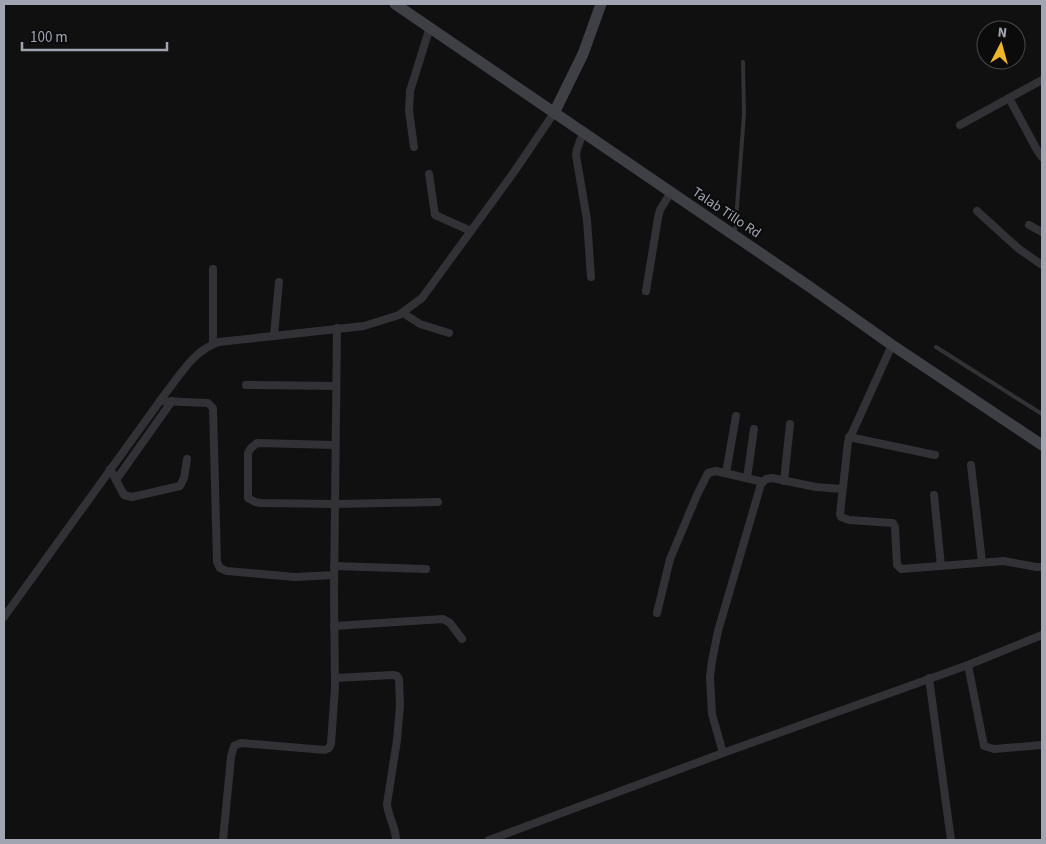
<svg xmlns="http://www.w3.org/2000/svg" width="1046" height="844" font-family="'Source Sans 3',sans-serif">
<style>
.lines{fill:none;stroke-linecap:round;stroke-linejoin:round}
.lane{stroke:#313136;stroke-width:4}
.street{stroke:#313136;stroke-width:8}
.secondary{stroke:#3f4046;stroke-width:11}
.labels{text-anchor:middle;stroke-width:4.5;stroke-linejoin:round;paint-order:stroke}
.street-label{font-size:14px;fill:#a1a5b2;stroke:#0b0b0c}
</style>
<rect width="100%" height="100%" fill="#101011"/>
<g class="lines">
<g class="lane">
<polyline points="735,233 744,114 743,62"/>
<polyline points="936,347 1042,414"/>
</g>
<g class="street">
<polyline points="1009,98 1037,150 1042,157"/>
<polyline points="960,125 1042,80"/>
<polyline points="583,133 577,149 576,155 587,220 591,277"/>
<polyline points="414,147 409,111 410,91 430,27"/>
<polyline points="429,174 435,215 471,231"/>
<polyline points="977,211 1019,249 1042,265"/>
<polyline points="1029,225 1042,232"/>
<polyline points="213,269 213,344"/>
<polyline points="646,291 658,218 660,210 671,192"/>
<polyline points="403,313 420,324 449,333"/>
<polyline points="274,335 279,282"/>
<polyline points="892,345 848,442 840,514 841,517 849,520 893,523 895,527 897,565 901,569 1004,561 1036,567 1042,567"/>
<polyline points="246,385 336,386"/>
<polyline points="160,401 208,403 213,408 217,562 220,568 227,571 295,577 334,575"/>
<polyline points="849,437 935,455"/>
<polyline points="335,445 257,443 251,448 248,453 248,498 255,502 260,503 335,504 438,502"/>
<polyline points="971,465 982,562"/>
<polyline points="110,469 124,495 132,497 180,486 184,478 187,459"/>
<polyline points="726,473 736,416"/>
<polyline points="747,478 754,429"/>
<polyline points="116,480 172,401"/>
<polyline points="784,481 790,424"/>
<polyline points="934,495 941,566"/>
<polyline points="334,566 426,569"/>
<polyline points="657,613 670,559 697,495 708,473 716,471 763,482"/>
<path d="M 4,617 L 165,394 C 181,374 194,350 219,342 L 364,326 L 399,315 L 422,298 L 514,172 L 554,113"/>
<polyline points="334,626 443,619 450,623 462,639"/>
<polyline points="968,665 984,746 994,749 1042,745"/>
<path d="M 335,678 L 393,675 L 397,676 L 399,679 L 400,706 L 397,740 L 387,804 C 388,817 396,827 396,840"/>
<polyline points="929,678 951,840"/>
<polyline points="723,753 712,714 710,677 712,661 718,631 761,484 766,479 772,478 816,487 842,489"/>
<polyline points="223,840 231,757 234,746 241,743 325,750 329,748 331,744 335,687 334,593 337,328"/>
<polyline points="489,840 723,753 968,665 1042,635"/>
</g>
<g class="secondary">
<polyline points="395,4 810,287 892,345 1042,445"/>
<polyline points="554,113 583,54 601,4"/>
</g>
</g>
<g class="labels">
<g class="street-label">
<text transform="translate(727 212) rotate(34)" y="5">Talab Tillo Rd</text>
</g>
</g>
<rect width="1046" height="844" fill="none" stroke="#a1a5b2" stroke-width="10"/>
<g transform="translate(1001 45) rotate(6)"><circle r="24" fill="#0b0b0c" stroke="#47494e"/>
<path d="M0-4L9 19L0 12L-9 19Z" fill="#efb62a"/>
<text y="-8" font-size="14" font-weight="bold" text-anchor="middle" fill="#a1a5b2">N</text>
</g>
<path d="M22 42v8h145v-8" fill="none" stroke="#a1a5b2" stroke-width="2.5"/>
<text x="30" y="42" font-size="15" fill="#a1a5b2" stroke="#0b0b0c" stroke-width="4" paint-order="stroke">100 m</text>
</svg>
